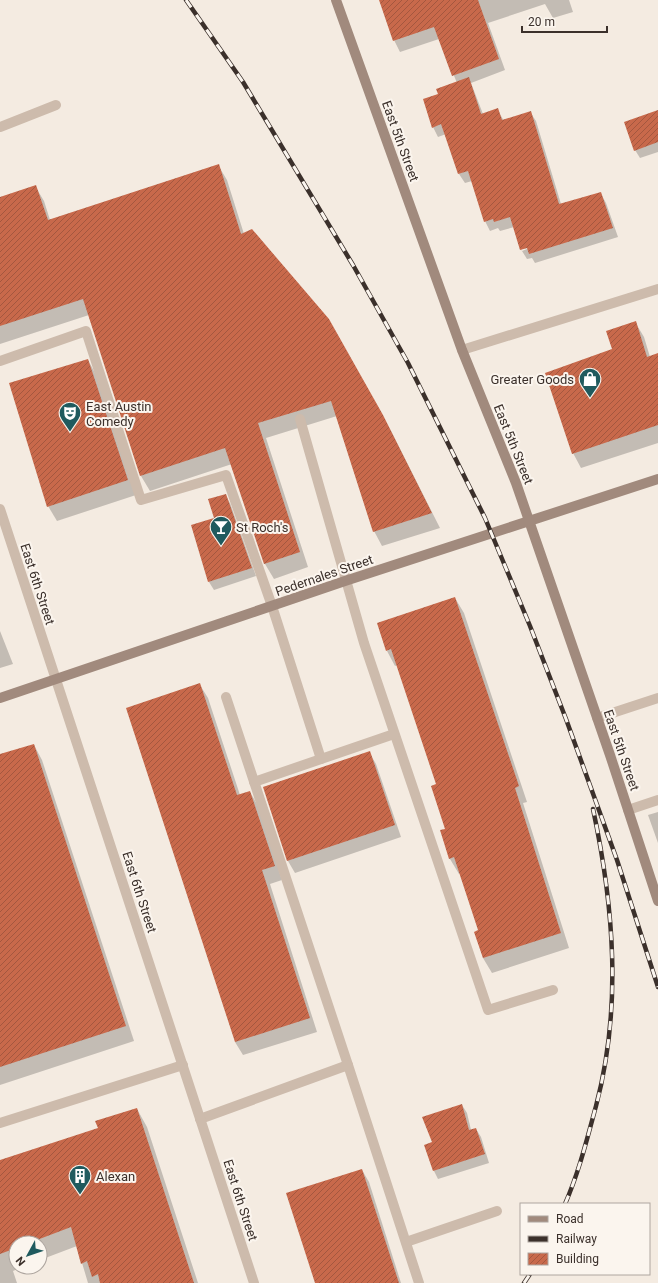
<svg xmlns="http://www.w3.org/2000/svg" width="658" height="1283" font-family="Roboto,sans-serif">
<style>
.shadow{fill:#0003}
.building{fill:url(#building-hatch)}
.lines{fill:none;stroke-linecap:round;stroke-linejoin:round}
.lane{stroke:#cdbbac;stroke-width:10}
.street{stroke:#cdbbac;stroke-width:10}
.secondary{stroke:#a18a7d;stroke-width:10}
.rail-casing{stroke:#3b302b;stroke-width:4.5}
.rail{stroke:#fbf5ee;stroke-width:3;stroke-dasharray:9;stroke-linecap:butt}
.labels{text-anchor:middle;stroke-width:4;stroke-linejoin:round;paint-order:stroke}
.street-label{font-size:13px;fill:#3b302b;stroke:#fbf5ee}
.poi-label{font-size:13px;fill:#3b302b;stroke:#fbf5ee;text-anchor:start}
</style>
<defs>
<pattern id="building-hatch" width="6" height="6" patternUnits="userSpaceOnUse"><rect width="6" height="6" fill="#c8694b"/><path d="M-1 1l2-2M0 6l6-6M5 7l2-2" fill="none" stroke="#a4573f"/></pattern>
</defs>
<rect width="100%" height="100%" fill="#f4ebe1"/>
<g class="shadow">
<polygon points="380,0 569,0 573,12 553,18 545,4 488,23 505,70 471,83 483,114 497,109 504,121 530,112 536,121 561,204 601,194 606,203 618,237 535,263 532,258 527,259 522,251 532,247 522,249 522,251 514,227 500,231 498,228 490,231 485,221 472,181 465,183 459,174 446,134 438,137 433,127 439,95 457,83 439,39 400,52 394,40"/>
<polygon points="658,111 658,152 640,158 635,150"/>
<polygon points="218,165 227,180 244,234 328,320 391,431 440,528 382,546 374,531 337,416 266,438 308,567 274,579 265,564 232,464 150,491 141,476 89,315 0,344 0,198 35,186 44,201 50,220"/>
<polygon points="635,322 644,337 650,357 658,354 658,443 581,468 573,453 614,349"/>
<polygon points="88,360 96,375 136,495 57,521 48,506"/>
<polygon points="225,495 230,503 256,576 214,590 209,582 192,526 215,519"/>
<polygon points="455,598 464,613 527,802 523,803 569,948 492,973 483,958 475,933 479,931 461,873 459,874 450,859 441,831 447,829 438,785 397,665 395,666 387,651"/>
<polygon points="0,631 13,664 0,668"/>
<polygon points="200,685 208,698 240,795 250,792 258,806 282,880 270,884 317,1032 243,1055 235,1042"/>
<polygon points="34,745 42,760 134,1041 0,1085 0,755"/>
<polygon points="369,752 376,764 401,837 295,873 288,861 264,787"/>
<polygon points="658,812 658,843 648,815"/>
<polygon points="462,1105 467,1113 471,1130 476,1129 481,1137 489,1163 438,1179 434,1171 433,1142"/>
<polygon points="137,1109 147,1127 198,1283 88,1283 77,1246 40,1260 40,1243 16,1243 16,1267 22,1267 13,1271 17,1283 0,1283 0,1161 99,1129"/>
<polygon points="362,1170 369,1182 401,1283 316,1283"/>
</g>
<g class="building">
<polygon points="379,0 478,0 499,59 452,76 434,27 393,41"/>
<polygon points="469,77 481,114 498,108 502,120 531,111 559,204 601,192 613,228 529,254 527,248 520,250 510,217 494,222 493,219 484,222 468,171 458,174 441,124 432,128 423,99 438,94 436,89"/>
<polygon points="658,110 658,142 634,151 624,122"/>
<polygon points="219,164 241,234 252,229 329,319 383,415 432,513 373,532 331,401 258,423 300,552 264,564 225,448 140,476 83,299 0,326 0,197 36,185 48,220"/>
<polygon points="636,321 647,357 658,353 658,425 572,454 545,373 612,349 606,331"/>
<polygon points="88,359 128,480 47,507 9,383"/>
<polygon points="226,494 252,568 208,582 191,525 214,518 208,499"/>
<polygon points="455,597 519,786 515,788 561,933 483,958 474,932 478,930 454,857 449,859 440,830 445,829 431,786 436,784 391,649 386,651 377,623"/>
<polygon points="200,683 237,795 250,791 275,866 262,870 310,1018 235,1042 126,708"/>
<polygon points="34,744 126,1026 0,1067 0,754"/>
<polygon points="370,751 395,825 287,861 263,787"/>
<polygon points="462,1104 469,1130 476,1128 485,1154 433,1171 424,1145 432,1142 422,1117"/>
<polygon points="137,1108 194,1283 100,1283 98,1274 92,1277 87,1261 81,1264 71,1227 29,1243 16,1243 16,1248 0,1254 0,1160 98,1128 95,1121"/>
<polygon points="362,1169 399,1283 315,1283 286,1193"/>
</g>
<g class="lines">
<g class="lane">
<polyline points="0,127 56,105"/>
<polyline points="462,350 658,289"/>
<polyline points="0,361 86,331 141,500 226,475 272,606 321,759"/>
<polyline points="300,419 364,643 488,1010 553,990"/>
<polyline points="226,697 348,1065"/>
<polyline points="597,718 658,698"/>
<polyline points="254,782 394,734"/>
<polyline points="628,810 658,800"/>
<polyline points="200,1119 348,1065 419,1283"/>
<polyline points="0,1123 183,1065"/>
<polyline points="406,1242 497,1211"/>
</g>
<polyline class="street" points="0,509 254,1283"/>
<g class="secondary">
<polyline points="336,0 462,350 516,483 610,755 658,901"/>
<polyline points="0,698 345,581 658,479"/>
</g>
<g class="rail-casing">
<g id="rail">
<polyline points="186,0 243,82 353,265 408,363 485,518 530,626 566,719 617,860 658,987"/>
<path d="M 565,1204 C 579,1172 587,1139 596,1106 C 622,1008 614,907 593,809"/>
<polyline points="524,1283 530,1274"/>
</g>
</g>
<use href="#rail" class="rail"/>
</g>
<defs>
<g id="shop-pin" transform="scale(1.15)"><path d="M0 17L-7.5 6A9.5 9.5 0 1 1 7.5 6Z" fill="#1f5a5e" stroke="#fbf5ee"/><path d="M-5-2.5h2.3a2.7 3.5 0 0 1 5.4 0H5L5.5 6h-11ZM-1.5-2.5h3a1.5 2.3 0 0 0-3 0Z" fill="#fff"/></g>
<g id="theatre-pin" transform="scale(1.15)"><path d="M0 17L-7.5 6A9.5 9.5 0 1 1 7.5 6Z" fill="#1f5a5e" stroke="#fbf5ee"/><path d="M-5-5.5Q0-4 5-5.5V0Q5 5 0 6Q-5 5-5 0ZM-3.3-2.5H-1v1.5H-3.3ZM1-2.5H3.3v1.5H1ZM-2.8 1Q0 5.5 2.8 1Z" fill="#fff"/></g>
<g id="bar-pin" transform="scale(1.15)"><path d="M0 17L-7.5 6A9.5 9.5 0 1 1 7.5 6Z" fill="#1f5a5e" stroke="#fbf5ee"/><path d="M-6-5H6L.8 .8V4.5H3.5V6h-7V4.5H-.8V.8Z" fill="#fff"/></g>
<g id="building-pin" transform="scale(1.15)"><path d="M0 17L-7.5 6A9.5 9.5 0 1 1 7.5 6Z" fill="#1f5a5e" stroke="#fbf5ee"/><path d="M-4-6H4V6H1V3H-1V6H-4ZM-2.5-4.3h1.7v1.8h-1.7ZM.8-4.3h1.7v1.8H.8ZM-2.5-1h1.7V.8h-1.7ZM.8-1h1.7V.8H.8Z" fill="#fff"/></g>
</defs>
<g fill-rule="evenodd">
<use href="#shop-pin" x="590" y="379"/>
<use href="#theatre-pin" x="70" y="413"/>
<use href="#bar-pin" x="221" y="527"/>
<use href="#building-pin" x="80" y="1176"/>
</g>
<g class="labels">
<g class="street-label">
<text transform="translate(401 141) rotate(70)" y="5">East 5th Street</text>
<text transform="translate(514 444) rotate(68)" y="5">East 5th Street</text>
<text transform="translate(324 575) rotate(-19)" y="5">Pedernales Street</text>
<text transform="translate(38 584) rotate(72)" y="5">East 6th Street</text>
<text transform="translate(622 750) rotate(71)" y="5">East 5th Street</text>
<text transform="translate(140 892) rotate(72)" y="5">East 6th Street</text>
<text transform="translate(241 1200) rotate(72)" y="5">East 6th Street</text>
</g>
<g class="poi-label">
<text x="574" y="384" text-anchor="end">Greater Goods</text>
<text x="86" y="411">East Austin<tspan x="86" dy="15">Comedy</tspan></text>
<text x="236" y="532">St Roch's</text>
<text x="96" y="1181">Alexan</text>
</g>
</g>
<rect x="520" y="1203" width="130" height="72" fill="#fbf5ee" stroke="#aea6a0"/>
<rect x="528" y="1216" width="20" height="6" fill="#a18a7d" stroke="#aea6a0"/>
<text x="556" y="1223" font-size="12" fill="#3b302b">Road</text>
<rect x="528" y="1236" width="20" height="6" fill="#3b302b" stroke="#aea6a0"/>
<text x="556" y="1243" font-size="12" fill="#3b302b">Railway</text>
<rect x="528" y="1253" width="20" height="12" fill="url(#building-hatch)" stroke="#aea6a0"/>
<text x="556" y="1263" font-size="12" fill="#3b302b">Building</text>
<g transform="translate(28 1255) rotate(230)"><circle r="19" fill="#fbf5ee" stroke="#aea6a0"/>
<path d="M0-3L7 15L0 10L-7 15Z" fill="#1f5a5e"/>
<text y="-6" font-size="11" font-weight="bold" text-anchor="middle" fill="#3b302b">N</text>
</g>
<path d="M522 26v6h85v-6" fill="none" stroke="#3b302b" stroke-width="2"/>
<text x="528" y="26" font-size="12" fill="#3b302b" stroke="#fbf5ee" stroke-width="3" paint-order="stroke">20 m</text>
</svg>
